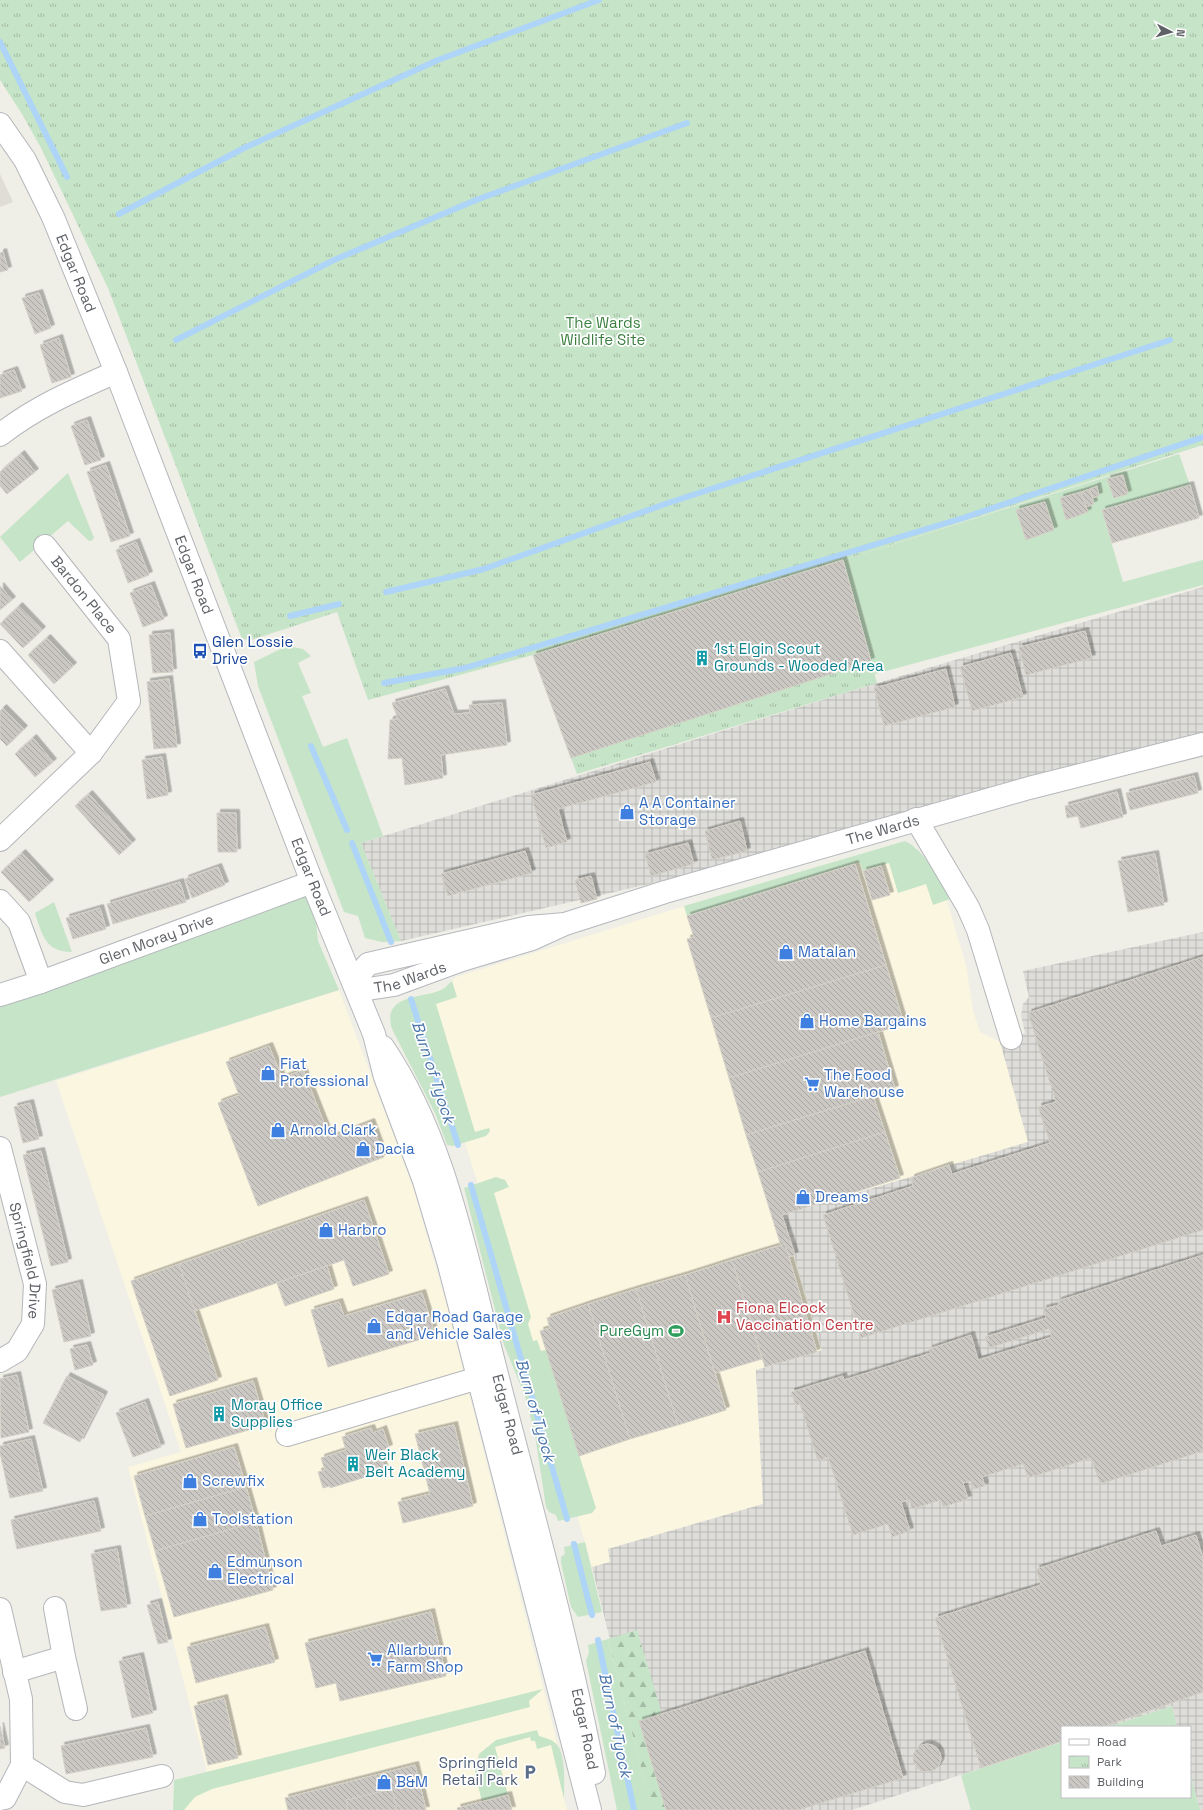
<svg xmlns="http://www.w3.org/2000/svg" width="1203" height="1810" font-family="'Space Grotesk',sans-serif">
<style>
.commercial{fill:#fbf6e0}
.industrial{fill:url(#industrial-grid)}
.education{fill:#dfddd5}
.grass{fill:#c6e4c7}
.forest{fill:url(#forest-firs)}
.park{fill:url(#park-tufts)}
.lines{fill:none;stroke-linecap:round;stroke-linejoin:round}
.stream{stroke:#aed5f8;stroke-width:6}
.building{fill:url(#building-back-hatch);stroke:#d4d0c6;filter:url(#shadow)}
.street-casing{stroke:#b4b6ba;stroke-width:24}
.secondary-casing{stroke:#b5b8bd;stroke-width:24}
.street{stroke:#fff;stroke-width:22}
.secondary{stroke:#fff;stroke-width:22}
.labels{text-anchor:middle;stroke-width:3.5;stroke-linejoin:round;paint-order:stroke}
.street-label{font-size:15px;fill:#5e6166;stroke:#fff}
.park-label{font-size:15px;fill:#3c8041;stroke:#fff}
.transit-label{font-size:15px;fill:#164399;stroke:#fff;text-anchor:start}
.culture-label{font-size:15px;fill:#0d838f;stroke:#fff;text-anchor:start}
.shop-label{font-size:15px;fill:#366cbe;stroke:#fff;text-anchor:start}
.health-label{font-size:15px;fill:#be3a42;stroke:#fff;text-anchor:start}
.leisure-label{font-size:15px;fill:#27864d;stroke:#fff;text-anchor:end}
.service-label{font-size:15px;fill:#4e5e75;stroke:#fff;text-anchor:end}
.water-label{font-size:16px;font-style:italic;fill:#4b75aa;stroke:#fff}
</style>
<defs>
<pattern id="industrial-grid" width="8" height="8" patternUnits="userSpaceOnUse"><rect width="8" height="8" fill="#deddd9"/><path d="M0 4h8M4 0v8" fill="none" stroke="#b7b7b4"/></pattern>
<pattern id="forest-firs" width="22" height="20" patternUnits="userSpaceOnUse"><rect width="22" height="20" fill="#c6e4c7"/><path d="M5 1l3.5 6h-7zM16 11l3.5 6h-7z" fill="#a4bca5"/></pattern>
<pattern id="park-tufts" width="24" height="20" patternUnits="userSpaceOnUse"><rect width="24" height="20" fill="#c6e4c7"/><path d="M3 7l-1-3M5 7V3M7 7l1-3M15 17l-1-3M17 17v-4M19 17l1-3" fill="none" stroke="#a4bca5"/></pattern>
<pattern id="building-back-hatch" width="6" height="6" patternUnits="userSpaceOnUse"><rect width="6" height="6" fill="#cbc8c4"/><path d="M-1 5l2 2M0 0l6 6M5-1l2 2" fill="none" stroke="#a8a6a3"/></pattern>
<filter id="shadow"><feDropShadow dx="3.5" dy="-3.5" stdDeviation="0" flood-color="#0004"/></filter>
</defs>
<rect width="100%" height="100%" fill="#efeee7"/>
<g class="commercial">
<polygon points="905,841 916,848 936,875 950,899 947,901 966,965 973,1010 980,1032 1000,1042 1029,1142 782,1215 822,1351 756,1370 763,1504 608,1549 610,1562 592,1567 524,1332 419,996 443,989 456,977 665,912"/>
<polygon points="339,990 412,1184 449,1313 563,1766 564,1799 567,1810 173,1810 174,1780 207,1772 128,1467 181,1452 56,1081"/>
</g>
<g class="industrial">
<polygon points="1203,587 1203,744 916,819 662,881 401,941 361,843 877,683"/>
<polygon points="1203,932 1203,1810 1200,1810 1190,1773 1190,1727 1177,1727 1172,1706 1108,1727 1062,1727 1062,1742 852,1810 652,1810 592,1567 610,1562 608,1549 763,1504 756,1370 822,1350 782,1215 1028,1142 1000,1042 1025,1033 1021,1015 1023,1004 1029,997 1023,971"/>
</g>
<polygon class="education" points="0,174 13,202 0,207"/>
<g class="grass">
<polygon points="1179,454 1190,485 1102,511 1123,582 1203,560 1203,585 875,674 843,560"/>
<polygon points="68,473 94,538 91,541 89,541 68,521 20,562 0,537"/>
<polygon points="287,646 303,649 311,656 298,663 311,693 302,696 323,747 347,738 383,836 361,843 401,941 382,942 365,938 358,916 344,912 258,686 254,662"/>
<path d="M 905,841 C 925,850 939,881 950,899 L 933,905 L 926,884 L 898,893 L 889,863 L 863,871 L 860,862 L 687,916 L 684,906 Z"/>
<polygon points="312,882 318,941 339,990 0,1097 0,995"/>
<path d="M 54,902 L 72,952 C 45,952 42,934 35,913 Z"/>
<path d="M 452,981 L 457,997 L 436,1004 L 475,1132 L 489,1128 L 490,1131 L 486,1136 L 453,1146 L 447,1145 L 435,1113 L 392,1029 C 381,993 424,999 443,989 C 446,987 449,983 452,981 Z"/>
<polygon points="496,1177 505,1180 509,1187 494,1193 531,1317 528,1324 533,1341 537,1340 541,1351 546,1350 596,1508 592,1513 558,1521 556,1515 549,1512 546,1507 535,1435 525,1396 504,1345 464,1188"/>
<polygon points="585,1542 602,1612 578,1617 571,1607 561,1563 561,1557 565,1554 564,1547"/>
<polygon points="608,1639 652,1810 617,1810 586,1661 589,1652 588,1645"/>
<polygon points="543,1689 529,1701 530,1707 212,1789 195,1797 184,1810 173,1810 174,1780"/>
<polygon points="1172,1706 1177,1727 1108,1727"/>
<path d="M 537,1730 L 539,1736 C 545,1738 555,1740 558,1746 C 566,1759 564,1784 564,1799 L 551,1745 L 537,1749 L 535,1741 L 531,1741 L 530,1737 L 495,1747 L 508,1795 L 482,1802 L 475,1772 L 479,1754 L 496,1740 Z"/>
<polygon points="1062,1742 1062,1797 1190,1797 1190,1773 1200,1810 971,1810 961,1775"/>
</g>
<polygon class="forest" points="637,1630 662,1714 639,1721 666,1810 652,1810 608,1639"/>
<polygon class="park" points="0,0 1203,0 1203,445 843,560 877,683 577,774 533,655 368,700 337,612 251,640 242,639 108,288 41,148 22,114 0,80"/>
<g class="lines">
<g class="stream">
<polyline points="0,42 67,177"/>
<polyline points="119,214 244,148 438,60 599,0"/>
<polyline points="176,340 334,260 476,200 687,123"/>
<polyline points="386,592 484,569 665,504 1170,340"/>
<polyline points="290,616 339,604"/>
<polyline points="384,683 465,668 963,518 1203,437"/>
<polyline points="311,746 347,830"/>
<polyline points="352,843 391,942"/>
<polyline points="411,999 458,1145"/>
<polyline points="471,1185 567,1519"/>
<polyline points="574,1544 592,1615"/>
<polyline points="598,1640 634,1810"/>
</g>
</g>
<g class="building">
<polygon points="3,252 8,270 0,272 0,253"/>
<polygon points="39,293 51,328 35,334 22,298"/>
<polygon points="59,338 71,377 52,383 40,345"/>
<polygon points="14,370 22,391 0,398 0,375"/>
<polygon points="87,420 101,460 85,465 71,426"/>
<polygon points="21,454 35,472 7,494 0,486 0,472"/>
<polygon points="106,465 130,536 111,542 87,472"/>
<polygon points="1123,475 1128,494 1114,498 1107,479"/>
<polygon points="1190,485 1199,518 1112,543 1102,510"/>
<polygon points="1097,486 1099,496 1092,498 1090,489"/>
<polygon points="1090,489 1094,504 1086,507 1081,492"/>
<polygon points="1081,492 1088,512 1066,520 1060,498"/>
<polygon points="1045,502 1054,530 1026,540 1016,510"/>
<polygon points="136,542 149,575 128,583 116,550"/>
<polygon points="843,560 871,661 571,758 533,655"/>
<polygon points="151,585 164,619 143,627 130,593"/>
<polygon points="0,586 12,600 0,610"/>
<polygon points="19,606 42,630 23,648 0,624"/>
<polygon points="1085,631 1092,658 1026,675 1019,647"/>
<polygon points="170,633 173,672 153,673 149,635"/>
<polygon points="47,638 73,666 54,684 28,655"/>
<polygon points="1011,653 1023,697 972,711 960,667"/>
<polygon points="946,669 955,707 884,726 874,688"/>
<polygon points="169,679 177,747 154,749 147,682"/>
<polygon points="445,689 454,714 470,713 469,705 502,703 507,745 441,755 443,778 405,785 402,758 388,759 390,720 398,719 392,703"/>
<polygon points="3,708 24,729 7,746 0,739 0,711"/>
<polygon points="33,738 53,762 35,777 15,754"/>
<polygon points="162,757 168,795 147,799 142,760"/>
<polygon points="650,762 656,782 558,809 567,842 546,848 531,795"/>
<polygon points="1194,776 1198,793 1130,810 1126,793"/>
<polygon points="1117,792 1123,817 1081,828 1078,816 1067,818 1065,806"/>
<polygon points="89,794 132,843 119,855 75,806"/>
<polygon points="217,813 236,813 237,852 218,852"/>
<polygon points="740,821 747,851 712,860 705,831"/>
<polygon points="688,843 694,864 651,876 645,854"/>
<polygon points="525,851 532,873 448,896 441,874"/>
<polygon points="22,853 50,883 29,902 1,872"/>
<polygon points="1155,854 1164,905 1128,912 1118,861"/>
<polygon points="855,864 886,965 711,1018 687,939 694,937 687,916"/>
<polygon points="881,866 890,895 872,900 863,871"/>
<polygon points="218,867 225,885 192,898 185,879"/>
<polygon points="591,876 597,899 581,903 575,880"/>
<polygon points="180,882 186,902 113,924 107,904"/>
<polygon points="100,908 106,929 73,939 66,918"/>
<polygon points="1203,957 1203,1230 861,1338 823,1215 913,1186 911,1178 949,1165 952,1174 1050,1143 1038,1107 1056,1102 1028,1013"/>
<polygon points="886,965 904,1024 729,1078 711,1018"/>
<polygon points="878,1032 895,1089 746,1135 729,1078"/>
<polygon points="269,1046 282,1078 303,1070 330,1138 371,1122 384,1157 258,1206 218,1103 239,1095 226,1062"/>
<polygon points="873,1096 885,1132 758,1172 746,1135"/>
<polygon points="30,1103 39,1139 23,1143 14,1107"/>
<polygon points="885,1132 900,1178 782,1215 795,1255 789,1257 785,1244 781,1246 758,1172"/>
<polygon points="41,1151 68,1262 51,1266 23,1155"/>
<polygon points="364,1200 389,1274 353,1286 344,1260 194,1311 179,1264"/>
<polygon points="785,1244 817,1352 765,1367 732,1260"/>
<polygon points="1203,1255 1203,1451 1100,1484 1091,1458 1028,1478 1023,1464 982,1477 985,1486 974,1489 971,1481 963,1483 968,1499 943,1507 941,1500 912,1509 909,1500 901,1502 910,1531 892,1537 888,1524 853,1535 828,1457 818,1461 800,1404 796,1406 791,1392 843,1376 844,1380 931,1353 929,1349 971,1335 978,1360 1052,1337 1049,1329 989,1348 985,1337 1046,1318 1043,1309 1059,1305 1058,1301"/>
<polygon points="732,1260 762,1359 715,1373 685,1275"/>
<polygon points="179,1264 218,1380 170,1396 131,1281"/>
<polygon points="327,1266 334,1289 285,1306 277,1283"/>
<polygon points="685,1275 726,1410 678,1425 636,1289"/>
<polygon points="79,1283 91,1336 64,1342 52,1290"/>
<polygon points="636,1289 678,1425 630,1439 588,1304"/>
<polygon points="422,1293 435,1335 328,1367 311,1310 339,1302 344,1316"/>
<polygon points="588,1304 630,1439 579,1456 540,1331 550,1328 547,1318"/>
<polygon points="87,1345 93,1365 75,1370 70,1349"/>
<polygon points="17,1375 29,1432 1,1438 0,1379"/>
<polygon points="67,1376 104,1395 80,1442 43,1423"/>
<polygon points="253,1381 266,1425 186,1448 173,1404"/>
<polygon points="145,1402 161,1447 133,1457 116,1413"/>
<polygon points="454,1425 473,1506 403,1523 398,1502 430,1494 415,1434"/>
<polygon points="371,1428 373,1433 383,1429 389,1448 379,1452 385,1471 330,1488 330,1486 323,1488 318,1472 325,1470 321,1458 346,1450 342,1437"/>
<polygon points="31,1439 43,1491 10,1498 0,1453 0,1446"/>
<polygon points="234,1447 246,1487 145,1516 134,1476"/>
<polygon points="246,1487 256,1522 155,1551 145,1516"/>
<polygon points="94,1501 101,1531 17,1549 11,1520"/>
<polygon points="256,1522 273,1590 174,1617 155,1551"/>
<polygon points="1156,1531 1161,1546 1196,1535 1203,1558 1203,1692 1102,1727 1062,1727 1062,1741 981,1768 935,1618 1041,1585 1036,1569"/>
<polygon points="117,1549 127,1607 101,1611 91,1554"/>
<polygon points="158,1602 168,1642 158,1644 147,1605"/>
<polygon points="431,1612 446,1676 340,1701 336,1683 316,1688 305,1643"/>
<polygon points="265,1627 275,1662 196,1683 187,1647"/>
<polygon points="865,1651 903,1778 798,1810 666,1810 639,1721"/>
<polygon points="140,1656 153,1713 132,1718 119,1661"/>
<polygon points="224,1698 238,1758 208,1765 194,1706"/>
<polygon points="0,1726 5,1748 0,1749"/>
<polygon points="146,1728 153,1757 66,1774 61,1746"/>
<circle cx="927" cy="1758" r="14"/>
<polygon points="415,1765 426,1810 288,1810 285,1798"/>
<polygon points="392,1789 397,1810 348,1810 346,1800"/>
<polygon points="508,1795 512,1810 458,1810 457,1808"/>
</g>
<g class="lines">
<g class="street-casing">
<g id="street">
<path id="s1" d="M 0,124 L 25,160 L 53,217 L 116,372 L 312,882"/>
<path d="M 0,435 C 35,407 75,390 116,372"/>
<polyline points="0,651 91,753"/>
<polyline points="916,819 968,907 978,930 1011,1038"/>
<polyline points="0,840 91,753 129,701 119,639 45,546"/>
<polyline points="0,901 19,922 41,982"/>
<path id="s2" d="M 0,1148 L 35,1284 L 33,1324 L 17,1351 L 0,1361"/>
<polyline points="287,1435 495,1373"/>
<polyline points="0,1609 21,1699 22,1765 5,1798 0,1799"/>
<polyline points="64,1657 76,1709"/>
<polyline points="14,1672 64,1657 55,1608"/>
<polyline points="22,1765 65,1792 83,1795 162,1776"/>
</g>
</g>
<g class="secondary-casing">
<g id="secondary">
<path id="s3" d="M 565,924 L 529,927 L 368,964 L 353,982 L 368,989 L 394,985 L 462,960 L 532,939 L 565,924 L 665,892 L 1029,788 L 1203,744"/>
<path id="s4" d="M 0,995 L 41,982 L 312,882 L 374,1034 L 385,1077 L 424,1181 L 448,1261 L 590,1810"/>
<path id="s5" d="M 383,1047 C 442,1134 463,1242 489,1343 C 525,1486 566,1628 594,1773"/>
</g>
</g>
<use href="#street" class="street"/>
<use href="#secondary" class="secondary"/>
</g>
<defs>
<g id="bus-bare" transform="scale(1.2)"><path d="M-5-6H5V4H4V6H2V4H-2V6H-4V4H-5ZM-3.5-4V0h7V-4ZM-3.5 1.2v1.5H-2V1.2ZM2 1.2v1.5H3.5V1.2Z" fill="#1a4fb4" stroke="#fff" stroke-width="2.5" paint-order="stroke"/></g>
<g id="building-bare" transform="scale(1.2)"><path d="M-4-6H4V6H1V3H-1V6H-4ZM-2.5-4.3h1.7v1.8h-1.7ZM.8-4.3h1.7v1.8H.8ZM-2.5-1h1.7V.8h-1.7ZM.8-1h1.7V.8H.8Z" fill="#0f9aa8" stroke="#fff" stroke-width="2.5" paint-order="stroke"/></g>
<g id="shop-bare" transform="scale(1.2)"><path d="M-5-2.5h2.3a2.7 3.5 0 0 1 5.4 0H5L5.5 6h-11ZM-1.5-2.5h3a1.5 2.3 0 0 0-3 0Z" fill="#3f7fe0" stroke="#fff" stroke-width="2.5" paint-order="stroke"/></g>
<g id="supermarket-bare" transform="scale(1.2)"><path d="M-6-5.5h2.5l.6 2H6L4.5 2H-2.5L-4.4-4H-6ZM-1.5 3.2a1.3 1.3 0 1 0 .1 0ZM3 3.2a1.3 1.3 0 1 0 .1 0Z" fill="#3f7fe0" stroke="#fff" stroke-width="2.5" paint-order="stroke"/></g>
<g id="hospital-bare" transform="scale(1.2)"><path d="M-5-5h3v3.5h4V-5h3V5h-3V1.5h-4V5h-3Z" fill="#e0444e" stroke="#fff" stroke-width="2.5" paint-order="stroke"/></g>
<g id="stadium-bare" transform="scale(1.2)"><path d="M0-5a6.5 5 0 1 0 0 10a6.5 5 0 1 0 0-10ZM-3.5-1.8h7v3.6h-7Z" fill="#2e9e5b" stroke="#fff" stroke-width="2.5" paint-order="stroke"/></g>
<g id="parking-bare" transform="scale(1.2)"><path d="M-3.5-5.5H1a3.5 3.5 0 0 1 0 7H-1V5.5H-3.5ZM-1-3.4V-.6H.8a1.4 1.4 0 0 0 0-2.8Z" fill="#5c6f8a" stroke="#fff" stroke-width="2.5" paint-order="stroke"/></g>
</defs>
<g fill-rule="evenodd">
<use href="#bus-bare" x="200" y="651"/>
<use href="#building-bare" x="702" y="658"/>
<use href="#shop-bare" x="627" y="812"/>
<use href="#shop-bare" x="786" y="952"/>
<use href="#shop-bare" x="807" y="1021"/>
<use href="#shop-bare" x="268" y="1073"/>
<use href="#supermarket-bare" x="812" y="1084"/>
<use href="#shop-bare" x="278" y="1130"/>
<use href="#shop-bare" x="363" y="1149"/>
<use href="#shop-bare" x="803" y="1197"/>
<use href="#shop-bare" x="326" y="1230"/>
<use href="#hospital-bare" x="724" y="1317"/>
<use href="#shop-bare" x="374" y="1326"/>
<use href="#stadium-bare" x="676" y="1331"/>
<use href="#building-bare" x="219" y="1414"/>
<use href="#building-bare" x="353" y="1464"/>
<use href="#shop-bare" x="190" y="1481"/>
<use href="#shop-bare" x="200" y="1519"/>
<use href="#shop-bare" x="215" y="1571"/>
<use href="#supermarket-bare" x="375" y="1659"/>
<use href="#parking-bare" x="530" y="1772"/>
<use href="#shop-bare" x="384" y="1782"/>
</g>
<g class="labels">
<g class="street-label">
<text dy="5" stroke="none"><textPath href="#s1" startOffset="168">Edgar Road</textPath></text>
<text dy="5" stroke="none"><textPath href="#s1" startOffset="492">Edgar Road</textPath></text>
<text transform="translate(84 595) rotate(51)" y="5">Bardon Place</text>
<text dy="5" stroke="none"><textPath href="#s3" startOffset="781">The Wards</textPath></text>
<text transform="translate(311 877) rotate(68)" y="5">Edgar Road</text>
<text dy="5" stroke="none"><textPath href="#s4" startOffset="166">Glen Moray Drive</textPath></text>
<text dy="5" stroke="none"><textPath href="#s3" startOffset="285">The Wards</textPath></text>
<text dy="5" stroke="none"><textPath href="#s2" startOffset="116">Springfield Drive</textPath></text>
<text dy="5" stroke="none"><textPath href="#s5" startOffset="390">Edgar Road</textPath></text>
<text dy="5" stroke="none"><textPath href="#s5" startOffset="714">Edgar Road</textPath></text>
</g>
<g class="park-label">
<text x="603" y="328">The Wards<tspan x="603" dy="17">Wildlife Site</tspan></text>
</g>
<g class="transit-label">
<text x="212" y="647">Glen Lossie<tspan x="212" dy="17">Drive</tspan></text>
</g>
<g class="culture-label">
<text x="714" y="654">1st Elgin Scout<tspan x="714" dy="17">Grounds - Wooded Area</tspan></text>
<text x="231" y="1410">Moray Office<tspan x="231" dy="17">Supplies</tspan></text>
<text x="365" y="1460">Weir Black<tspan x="365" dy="17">Belt Academy</tspan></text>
</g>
<g class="shop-label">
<text x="639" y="808">A A Container<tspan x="639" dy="17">Storage</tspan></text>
<text x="798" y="957">Matalan</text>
<text x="819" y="1026">Home Bargains</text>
<text x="280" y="1069">Fiat<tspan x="280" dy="17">Professional</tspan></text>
<text x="824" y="1080">The Food<tspan x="824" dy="17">Warehouse</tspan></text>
<text x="290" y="1135">Arnold Clark</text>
<text x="375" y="1154">Dacia</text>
<text x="815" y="1202">Dreams</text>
<text x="338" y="1235">Harbro</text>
<text x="386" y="1322">Edgar Road Garage<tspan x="386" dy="17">and Vehicle Sales</tspan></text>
<text x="202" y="1486">Screwfix</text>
<text x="212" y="1524">Toolstation</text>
<text x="227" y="1567">Edmunson<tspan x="227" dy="17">Electrical</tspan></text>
<text x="387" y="1655">Allarburn<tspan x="387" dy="17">Farm Shop</tspan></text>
<text x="396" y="1787">B&amp;M</text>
</g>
<g class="health-label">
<text x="736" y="1313">Fiona Elcock<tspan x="736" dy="17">Vaccination Centre</tspan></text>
</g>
<g class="leisure-label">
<text x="664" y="1336">PureGym</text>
</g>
<g class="service-label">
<text x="518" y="1768">Springfield<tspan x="518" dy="17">Retail Park</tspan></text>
</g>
<g class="water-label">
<text transform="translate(434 1072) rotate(72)" y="6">Burn of Tyock</text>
<text transform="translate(536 1410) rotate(74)" y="6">Burn of Tyock</text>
<text transform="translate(616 1725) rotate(78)" y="6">Burn of Tyock</text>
</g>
</g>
<rect x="1061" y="1726" width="130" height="72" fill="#ffffff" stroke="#bfc0c2"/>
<rect x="1069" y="1739" width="20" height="6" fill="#ffffff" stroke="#bfc0c2"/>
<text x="1097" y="1746" font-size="12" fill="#5e6166">Road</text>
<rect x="1069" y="1756" width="20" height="12" fill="url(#park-tufts)" stroke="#bfc0c2"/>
<text x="1097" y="1766" font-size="12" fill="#5e6166">Park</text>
<rect x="1069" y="1776" width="20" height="12" fill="url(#building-back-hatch)" stroke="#bfc0c2"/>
<text x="1097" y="1786" font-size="12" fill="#5e6166">Building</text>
<g transform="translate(1171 32) rotate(96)" stroke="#ffffff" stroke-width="3" paint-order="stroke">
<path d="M0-3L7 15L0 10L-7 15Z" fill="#5e6166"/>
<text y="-6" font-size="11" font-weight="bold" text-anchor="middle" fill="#5e6166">N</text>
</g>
</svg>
